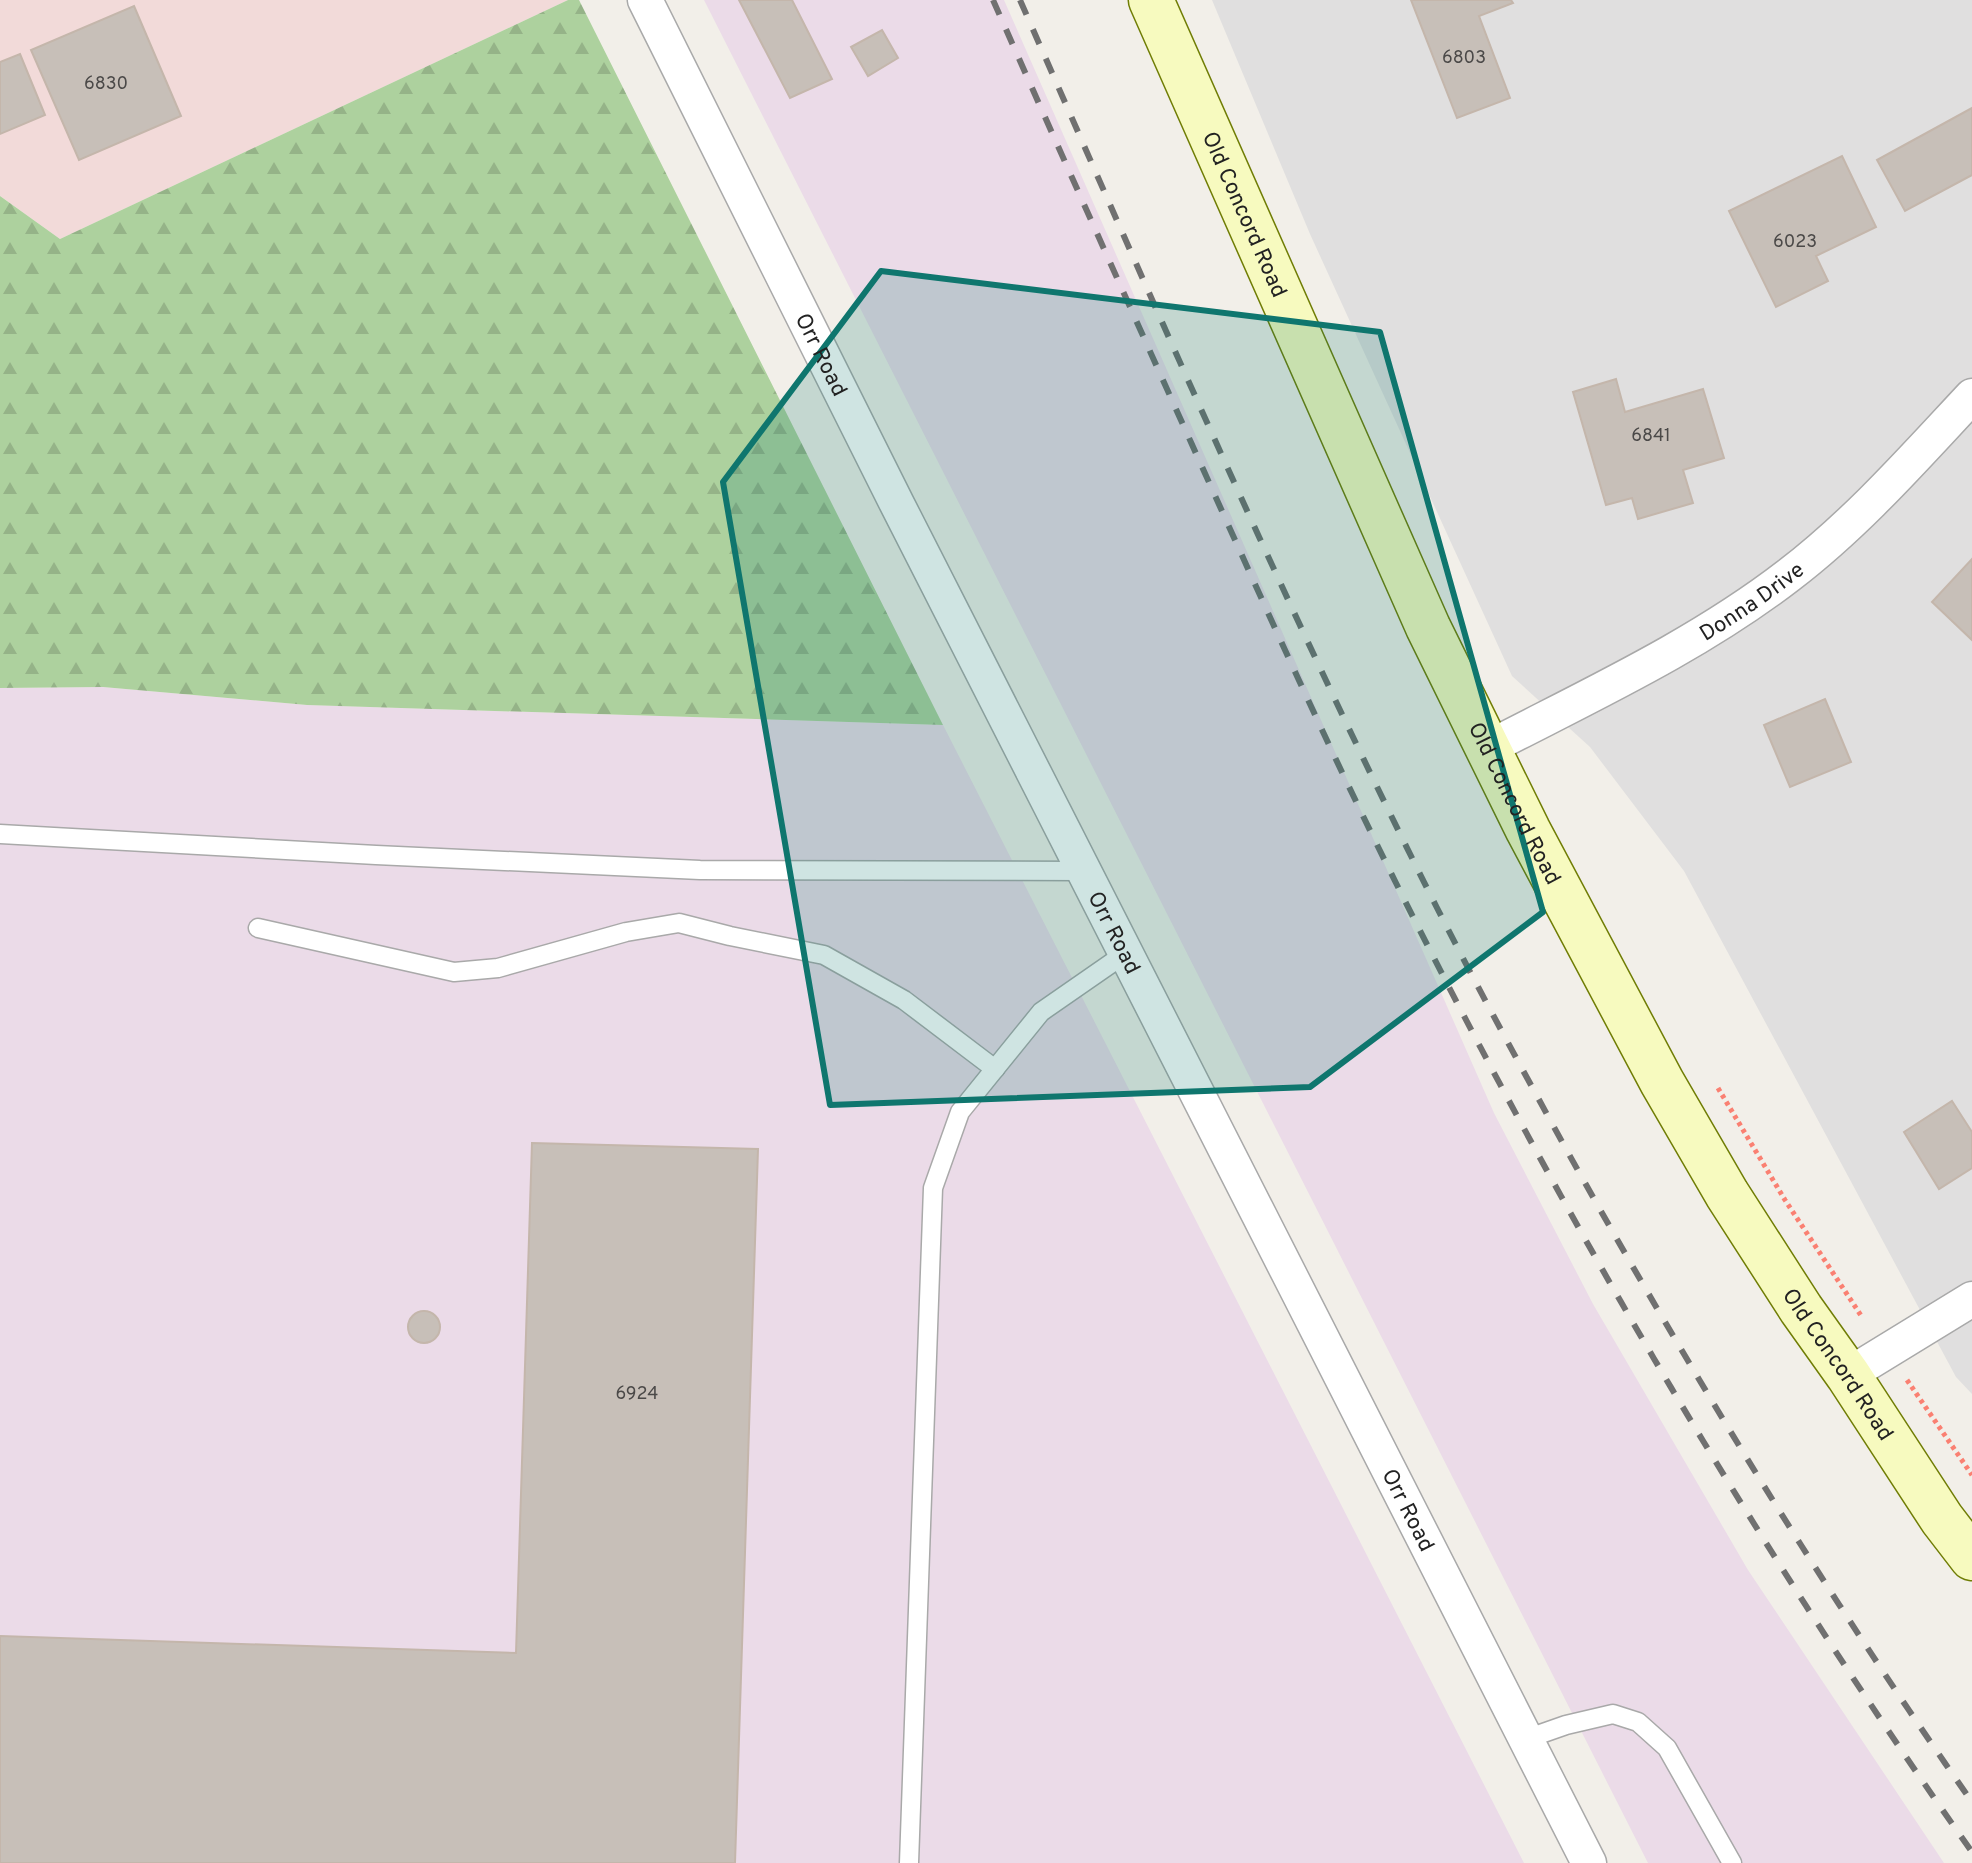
<svg xmlns="http://www.w3.org/2000/svg" width="1972" height="1863" font-family="Overpass,sans-serif">
<style>
.residential{fill:#e0dfdf}
.commercial{fill:#f2dad9}
.industrial{fill:#ebdbe8}
.forest{fill:url(#forest-firs)}
.building{fill:#c7bfb8;stroke:#c4b6ab;stroke-width:2}
.lines{fill:none;stroke-linecap:round;stroke-linejoin:round}
.lane-casing{stroke:#a9a9a9;stroke-width:21}
.street-casing{stroke:#a9a9a9;stroke-width:37}
.secondary-casing{stroke:#707d05;stroke-width:47}
.path{stroke:#fa8072;stroke-width:5;stroke-dasharray:4 4;stroke-linecap:butt}
.lane{stroke:#fff;stroke-width:18}
.street{stroke:#fff;stroke-width:34}
.secondary{stroke:#f7fabf;stroke-width:44}
.rail{stroke:#707070;stroke-width:6;stroke-dasharray:16 16;stroke-linecap:butt}
.marked{fill:#0f766e;fill-opacity:0.2;stroke:#0f766e;stroke-width:6;stroke-linejoin:round}
.labels{text-anchor:middle;stroke-width:7;stroke-linejoin:round;paint-order:stroke}
.number-label{font-size:18px;fill:#4b4948}
.street-label{font-size:22px;fill:#222;stroke:#fff}
</style>
<defs>
<pattern id="forest-firs" width="22" height="20" patternUnits="userSpaceOnUse" patternTransform="scale(2)"><rect width="22" height="20" fill="#add19e"/><path d="M5 1l3.5 6h-7zM16 11l3.5 6h-7z" fill="#95b388"/></pattern>
</defs>
<rect width="100%" height="100%" fill="#f2efe9"/>
<polygon class="residential" points="1212,0 1972,0 1972,1394 1956,1377 1684,871 1590,747 1512,676 1310,234"/>
<polygon class="commercial" points="0,0 568,0 60,239 0,196"/>
<g class="industrial">
<polygon points="704,0 1004,0 1494,1113 1593,1304 1748,1570 1944,1863 1648,1863"/>
<polygon points="103,687 307,705 943,725 1524,1863 0,1863 0,688"/>
</g>
<polygon class="forest" points="568,0 579,0 943,725 307,705 103,687 0,688 0,196 60,239"/>
<g class="building">
<polygon points="739,0 792,0 832,79 790,98"/>
<polygon points="1411,0 1511,0 1513,3 1479,16 1510,98 1457,118"/>
<polygon points="134,6 181,116 79,160 31,50"/>
<polygon points="882,30 898,58 868,76 851,47"/>
<polygon points="20,54 45,115 0,134 0,62"/>
<polygon points="1972,108 1972,175 1905,211 1877,160"/>
<polygon points="1842,156 1876,227 1816,256 1828,281 1776,307 1729,211"/>
<polygon points="1616,379 1625,412 1703,389 1724,458 1683,470 1693,503 1638,519 1632,498 1606,505 1573,392"/>
<polygon points="1972,559 1972,640 1932,602"/>
<polygon points="1825,699 1851,762 1790,787 1764,725"/>
<polygon points="1952,1101 1972,1132 1972,1168 1939,1189 1904,1132"/>
<polygon points="532,1143 758,1149 735,1863 0,1863 0,1636 516,1653"/>
<circle cx="424" cy="1327" r="16"/>
</g>
<g class="lines">
<g class="lane-casing">
<g id="lane">
<polyline points="0,834 376,855 700,870 1084,871"/>
<polyline points="258,928 454,972 498,968 626,932 679,923 730,936 824,955 904,1000 995,1069"/>
<polyline points="1526,1739 1566,1725 1613,1714 1638,1722 1667,1748 1732,1863"/>
<polyline points="909,1863 933,1188 960,1112 1041,1012 1126,953"/>
</g>
</g>
<g class="street-casing">
<g id="street">
<path id="s1" d="M 645,0 L 897,504 L 1589,1863"/>
<path id="s2" d="M 1488,748 C 1590,695 1697,646 1789,575 C 1857,523 1914,458 1972,396"/>
<polyline points="1848,1375 1972,1299"/>
</g>
</g>
<g class="secondary-casing">
<g id="secondary">
<path id="s3" d="M 1151,0 L 1428,627 L 1528,830 L 1662,1082 L 1727,1194 L 1801,1309 L 1848,1375 L 1942,1519 L 1972,1558"/>
</g>
</g>
<g class="path">
<polyline points="1718,1088 1785,1200 1862,1317"/>
<polyline points="1907,1380 1972,1475"/>
</g>
<use href="#lane" class="lane"/>
<use href="#street" class="street"/>
<use href="#secondary" class="secondary"/>
<g class="rail">
<path d="M 993,0 C 1070,174 1148,347 1226,520 C 1281,642 1336,763 1396,883 C 1564,1219 1755,1545 1972,1852"/>
<path d="M 1020,0 C 1148,291 1275,583 1417,868 C 1464,963 1515,1056 1566,1149 C 1691,1373 1825,1592 1972,1802"/>
</g>
</g>
<path class="marked" d="M 881,271 L 1380,332 L 1543,912 L 1310,1087 L 830,1105 L 723,482 Z"/>
<g class="labels">
<g class="number-label">
<text x="1464" y="63">6803</text>
<text x="106" y="89">6830</text>
<text x="1795" y="247">6023</text>
<text x="1651" y="441">6841</text>
<text x="637" y="1399">6924</text>
</g>
<g class="street-label">
<text dy="8" stroke="none"><textPath href="#s3" startOffset="234">Old Concord Road</textPath></text>
<text dy="8" stroke="none"><textPath href="#s1" startOffset="396">Orr Road</textPath></text>
<text dy="8" stroke="none"><textPath href="#s2" startOffset="302">Donna Drive</textPath></text>
<text dy="8" stroke="none"><textPath href="#s3" startOffset="882">Old Concord Road</textPath></text>
<text dy="8" stroke="none"><textPath href="#s1" startOffset="1044">Orr Road</textPath></text>
<text dy="8" stroke="none"><textPath href="#s3" startOffset="1530">Old Concord Road</textPath></text>
<text dy="8" stroke="none"><textPath href="#s1" startOffset="1692">Orr Road</textPath></text>
</g>
</g>
</svg>
